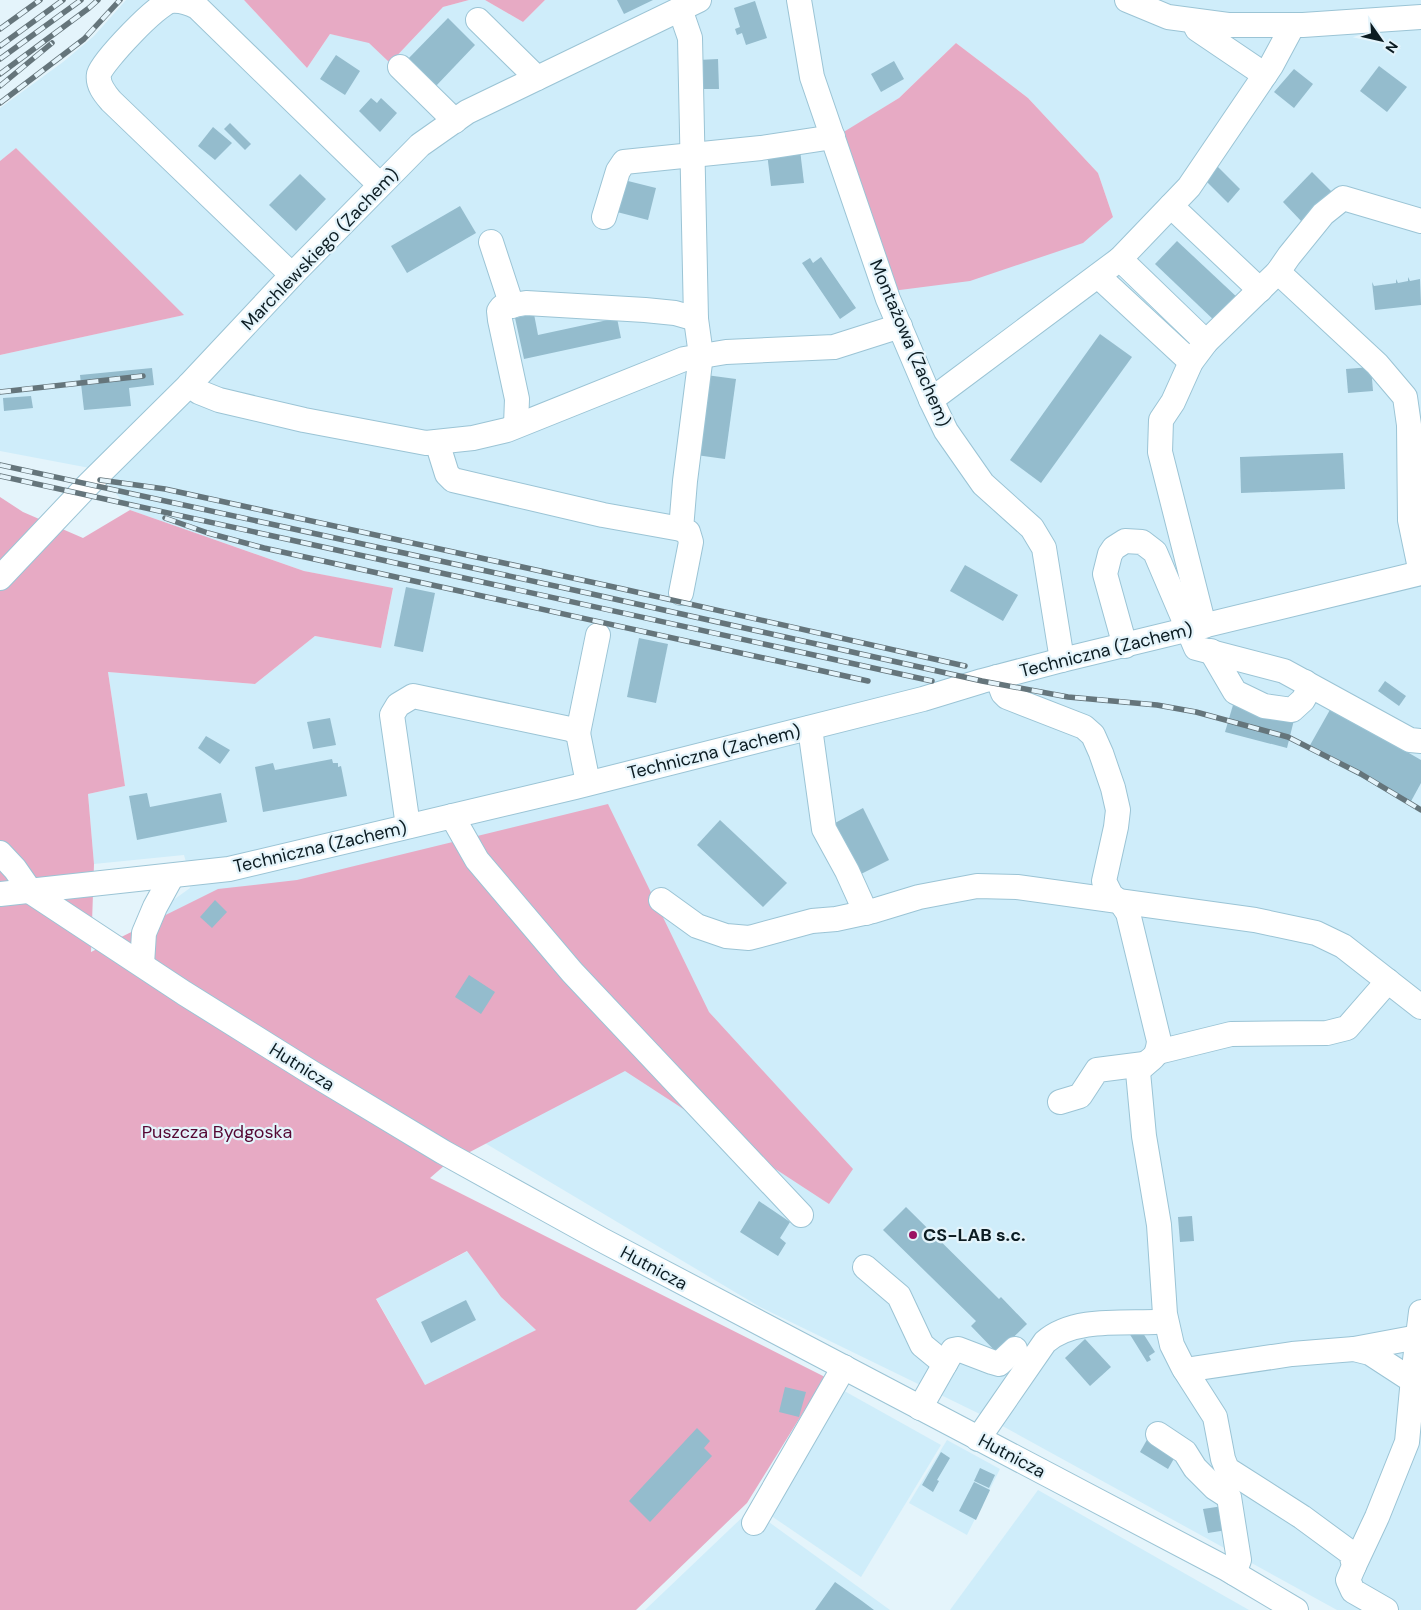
<svg xmlns="http://www.w3.org/2000/svg" width="1421" height="1610" font-family="'DM Sans',sans-serif">
<style>
.built{fill:#cfedfa;fill-rule:evenodd}
.green{fill:#e7aac4;fill-rule:evenodd}
.building{fill:#94bccd}
.lines{fill:none;stroke-linecap:round;stroke-linejoin:round}
.minor-casing{stroke:#9bc4d5;stroke-width:26}
.minor{stroke:#fff;stroke-width:24}
.rail-casing{stroke:#65757b;stroke-width:5.5}
.rail{stroke:#e4f4fb;stroke-width:4;stroke-dasharray:11;stroke-linecap:butt}
.poi-dot{fill:#9b1162;stroke:#e4f4fb;stroke-width:2}
.labels{text-anchor:middle;stroke-width:4.5;stroke-linejoin:round;paint-order:stroke}
.street-label{font-size:18px;fill:#0c1c22;stroke:#e4f4fb}
.park-label{font-size:18px;fill:#550834;stroke:#e4f4fb}
.poi-label{font-size:18px;font-weight:bold;fill:#0c1c22;stroke:#e4f4fb;text-anchor:start}
</style>
<rect width="100%" height="100%" fill="#e4f4fb"/>
<g class="built">
<path d="M 126,0 L 244,0 L 307,68 L 330,34 L 369,42 L 390,63 L 443,7 L 469,0 L 485,0 L 523,22 L 545,0 L 1421,0 L 1421,1610 L 1337,1610 L 986,1417 L 760,1307 L 159,949 L 165,906 L 190,888 L 189,873 L 184,855 L 94,864 L 88,794 L 125,786 L 108,672 L 255,684 L 315,636 L 381,648 L 393,589 L 304,571 L 130,510 L 95,469 L 0,451 L 0,355 L 183,315 L 16,148 L 0,161 L 0,108 L 63,62 L 94,36 ZM 956,43 L 1028,98 L 1098,173 L 1113,217 L 842,134 L 899,98 Z"/>
<polygon points="468,1251 501,1297 536,1330 425,1385 376,1298"/>
<polygon points="839,1388 941,1445 861,1577 767,1513"/>
<polygon points="947,1440 1000,1469 967,1535 909,1503"/>
<polygon points="1038,1490 1249,1610 950,1610"/>
<polygon points="751,1509 890,1610 645,1610"/>
</g>
<g class="green">
<polygon points="244,0 469,0 443,7 390,63 369,43 330,34 307,68"/>
<polygon points="485,0 545,0 523,22"/>
<polygon points="956,43 1028,98 1098,173 1113,217 1083,243 970,281 892,291 842,133 899,98"/>
<polygon points="16,148 184,315 0,355 0,161"/>
<path d="M 0,497 L 23,512 L 83,538 L 130,510 L 304,571 L 393,588 L 381,648 L 315,636 L 255,684 L 108,672 L 125,786 L 88,794 L 94,864 L 91,952 L 218,889 L 297,880 L 608,804 L 709,1012 L 853,1169 L 829,1204 L 625,1071 L 445,1165 L 430,1178 L 825,1377 L 747,1503 L 636,1610 L 0,1610 ZM 467,1251 L 501,1297 L 536,1330 L 425,1385 L 376,1299 Z"/>
</g>
<g class="building">
<polygon points="617,0 653,0 624,14"/>
<polygon points="755,1 767,38 746,45 742,33 737,35 735,29 740,27 734,8"/>
<polygon points="448,18 475,45 435,87 407,60"/>
<polygon points="336,55 360,71 345,95 320,79"/>
<polygon points="718,59 719,89 699,89 698,60"/>
<polygon points="894,61 904,79 881,92 871,74"/>
<polygon points="1379,66 1407,87 1387,112 1360,91"/>
<polygon points="1294,69 1313,84 1294,108 1274,92"/>
<polygon points="371,98 377,103 381,98 397,113 380,132 359,111"/>
<polygon points="230,123 251,144 245,150 224,129"/>
<polygon points="213,127 232,143 215,160 198,146"/>
<polygon points="800,150 804,183 771,186 767,153"/>
<polygon points="1216,165 1240,189 1228,203 1203,178"/>
<polygon points="1312,172 1333,193 1303,223 1283,202"/>
<polygon points="300,174 326,199 296,231 269,205"/>
<polygon points="624,180 656,188 648,220 617,212"/>
<polygon points="460,206 476,233 407,273 391,246"/>
<polygon points="1177,241 1239,299 1217,323 1155,264"/>
<polygon points="821,257 856,308 840,319 802,263 810,258 813,263"/>
<polygon points="1408,277 1410,281 1420,279 1421,305 1375,310 1372,282 1374,286 1396,283 1396,279 1398,283 1408,281"/>
<polygon points="534,314 538,335 617,318 621,338 524,359 515,318"/>
<polygon points="1100,334 1132,357 1041,483 1010,460"/>
<polygon points="1371,367 1373,391 1348,393 1346,369"/>
<polygon points="152,368 154,385 129,388 131,406 84,410 80,375"/>
<polygon points="706,375 736,379 725,459 696,455"/>
<polygon points="31,396 33,408 4,411 3,398"/>
<polygon points="1343,453 1345,489 1241,493 1240,457"/>
<polygon points="965,565 1018,595 1003,621 950,591"/>
<polygon points="406,587 435,593 423,652 394,646"/>
<polygon points="639,638 668,644 656,703 627,697"/>
<polygon points="1385,681 1406,696 1399,706 1378,691"/>
<polygon points="1233,705 1294,720 1287,748 1225,732"/>
<polygon points="1331,708 1421,760 1421,783 1409,805 1309,747"/>
<polygon points="330,718 336,745 313,749 307,722"/>
<polygon points="206,736 230,750 220,764 198,748"/>
<polygon points="332,759 333,763 338,763 338,767 341,766 347,796 263,812 255,767 273,763 275,770"/>
<polygon points="147,793 150,807 221,793 227,822 137,840 129,796"/>
<polygon points="863,808 889,860 861,874 835,823"/>
<polygon points="720,820 787,883 763,907 697,845"/>
<polygon points="215,900 227,912 212,928 200,917"/>
<polygon points="469,975 495,992 481,1014 455,997"/>
<polygon points="759,1201 790,1222 780,1238 786,1243 778,1256 740,1232"/>
<polygon points="906,1207 999,1299 1001,1297 1027,1324 997,1353 971,1326 976,1321 883,1230"/>
<polygon points="1192,1216 1194,1241 1180,1242 1178,1217"/>
<polygon points="466,1300 476,1320 431,1343 421,1322"/>
<polygon points="1141,1330 1155,1352 1149,1356 1151,1360 1147,1362 1129,1333"/>
<polygon points="1085,1339 1111,1367 1090,1386 1065,1358"/>
<polygon points="785,1387 806,1392 799,1417 779,1412"/>
<polygon points="697,1428 710,1441 704,1448 712,1456 650,1522 629,1501"/>
<polygon points="1148,1438 1176,1455 1168,1469 1140,1452"/>
<polygon points="941,1452 950,1458 937,1480 939,1481 933,1492 922,1485"/>
<polygon points="980,1468 995,1475 989,1488 974,1481"/>
<polygon points="974,1482 990,1490 976,1520 959,1511"/>
<polygon points="1223,1506 1227,1530 1208,1533 1203,1509"/>
<polygon points="835,1582 862,1601 874,1610 815,1610"/>
</g>
<g class="lines">
<g class="minor-casing">
<g id="minor">
<polyline points="799,0 812,77 888,299 931,400 946,431 983,484 1032,528 1044,548 1062,660"/>
<polyline points="1127,0 1168,17 1228,25 1303,25 1421,17"/>
<polyline points="680,9 690,38 696,319 701,355 685,481 681,529 688,532 691,542 681,593"/>
<polyline points="478,20 537,78"/>
<polyline points="1194,22 1197,29 1265,75"/>
<polyline points="400,67 455,121"/>
<polyline points="1171,206 1260,290"/>
<polyline points="604,217 618,171 624,162 761,148 833,137"/>
<polyline points="491,242 512,306"/>
<polyline points="1120,259 1189,187 1271,66 1293,25"/>
<path d="M 292,275 L 111,101 C 105,94 97,85 99,74 C 103,61 158,3 171,1 C 180,0 189,3 197,7 L 380,185"/>
<polyline points="1098,276 1191,362"/>
<polyline points="189,385 199,392 219,400 304,420 426,443 473,438 507,430 684,359 726,352 834,347 900,326"/>
<polyline points="931,400 1120,259 1206,342"/>
<polyline points="516,425 517,399 500,320 499,311 502,307 526,303 645,310 675,313 696,319"/>
<polyline points="437,442 447,474 453,480 603,515 681,529"/>
<polyline points="0,578 89,484 189,385 292,275 420,145 467,112 699,0"/>
<polyline points="1204,626 1160,452 1161,420 1173,402 1191,362 1206,342 1278,272 1289,256 1323,214 1343,198 1421,221"/>
<polyline points="1125,646 1105,574 1110,554 1114,548 1125,541 1142,542 1155,552 1196,648 1284,671 1410,740 1421,741"/>
<polyline points="1211,651 1235,692 1264,706 1292,710 1303,700 1308,691 1305,682"/>
<path d="M 997,677 L 1003,693 L 1007,697 L 1084,727 L 1093,735 L 1101,753 L 1113,788 L 1118,810 L 1116,827 L 1104,881 L 1111,895 L 1122,904 L 1128,913 L 1159,1041 C 1157,1062 1149,1057 1138,1072 L 1144,1136 L 1159,1225 L 1165,1314 L 1172,1345 L 1183,1367 L 1215,1417 L 1223,1459 L 1227,1469 L 1302,1517 L 1351,1553 L 1354,1566 L 1348,1580 L 1353,1591 L 1386,1610"/>
<polyline points="810,728 824,829 847,871 866,913"/>
<polyline points="578,733 598,635"/>
<polyline points="452,816 477,860 572,972 801,1215"/>
<polyline points="408,826 392,715 398,705 413,696 570,729 578,733 588,783"/>
<polyline points="0,853 15,869 31,892 184,993 312,1073 443,1152 602,1240 1227,1569 1296,1610"/>
<polyline points="0,894 229,869 575,787 923,699 982,681 1062,660 1421,573 1410,520 1409,425 1405,397 1377,364 1278,272"/>
<polyline points="661,900 697,926 726,936 749,938 812,921 836,919 873,911 919,897 977,886 1017,887 1255,920 1316,933 1343,946 1421,1007"/>
<polyline points="142,964 144,933 155,907 172,876"/>
<polyline points="1158,1052 1231,1034 1327,1033 1347,1028 1388,981"/>
<polyline points="1060,1102 1080,1096 1097,1070 1144,1064"/>
<polyline points="865,1267 899,1296 922,1345 945,1364"/>
<polyline points="1354,1349 1418,1337"/>
<polyline points="1185,1370 1292,1354 1354,1349 1370,1353 1413,1381"/>
<polyline points="920,1408 953,1350 958,1349 992,1362 999,1364 1015,1349"/>
<polyline points="1158,1434 1185,1452 1195,1468 1215,1488 1229,1497 1239,1560 1234,1573"/>
<path d="M 978,1439 L 1045,1342 C 1072,1318 1120,1323 1155,1322"/>
<polyline points="754,1523 844,1367"/>
<polyline points="1354,1566 1377,1517 1407,1442 1414,1368 1421,1312"/>
</g>
</g>
<use href="#minor" class="minor"/>
<g class="rail-casing">
<g id="rail">
<polyline points="0,29 40,0"/>
<polyline points="0,46 63,0"/>
<polyline points="0,59 81,0"/>
<polyline points="0,74 89,8 98,0"/>
<polyline points="0,86 52,43"/>
<polyline points="0,103 84,39 120,0"/>
<polyline points="0,392 143,376"/>
<polyline points="0,465 592,594 982,681 1068,697 1157,705 1196,712 1288,737 1361,774 1421,810"/>
<polyline points="0,476 932,681"/>
<polyline points="100,480 165,489 623,589 965,666"/>
<polyline points="165,518 208,533 264,548 868,681"/>
</g>
</g>
<use href="#rail" class="rail"/>
</g>
<circle class="poi-dot" cx="913" cy="1235" r="5"/>
<g class="labels">
<g class="street-label">
<text transform="translate(320 249) rotate(-46)" y="6">Marchlewskiego (Zachem)</text>
<text transform="translate(910 343) rotate(67)" y="6">Montażowa (Zachem)</text>
<text transform="translate(1106 650) rotate(-14)" y="6">Techniczna (Zachem)</text>
<text transform="translate(714 752) rotate(-14)" y="6">Techniczna (Zachem)</text>
<text transform="translate(320 847) rotate(-13)" y="6">Techniczna (Zachem)</text>
<text transform="translate(302 1067) rotate(32)" y="6">Hutnicza</text>
<text transform="translate(654 1268) rotate(28)" y="6">Hutnicza</text>
<text transform="translate(1012 1456) rotate(28)" y="6">Hutnicza</text>
</g>
<g class="park-label">
<text x="217" y="1138">Puszcza Bydgoska</text>
</g>
<g class="poi-label">
<text x="923" y="1241">CS-LAB s.c.</text>
</g>
</g>
<g transform="translate(1381 40) rotate(124)" stroke="#e4f4fb" stroke-width="4" paint-order="stroke">
<path d="M0-4L9 19L0 12L-9 19Z" fill="#0c1c22"/>
<text y="-8" font-size="14" font-weight="bold" text-anchor="middle" fill="#0c1c22">N</text>
</g>
</svg>
